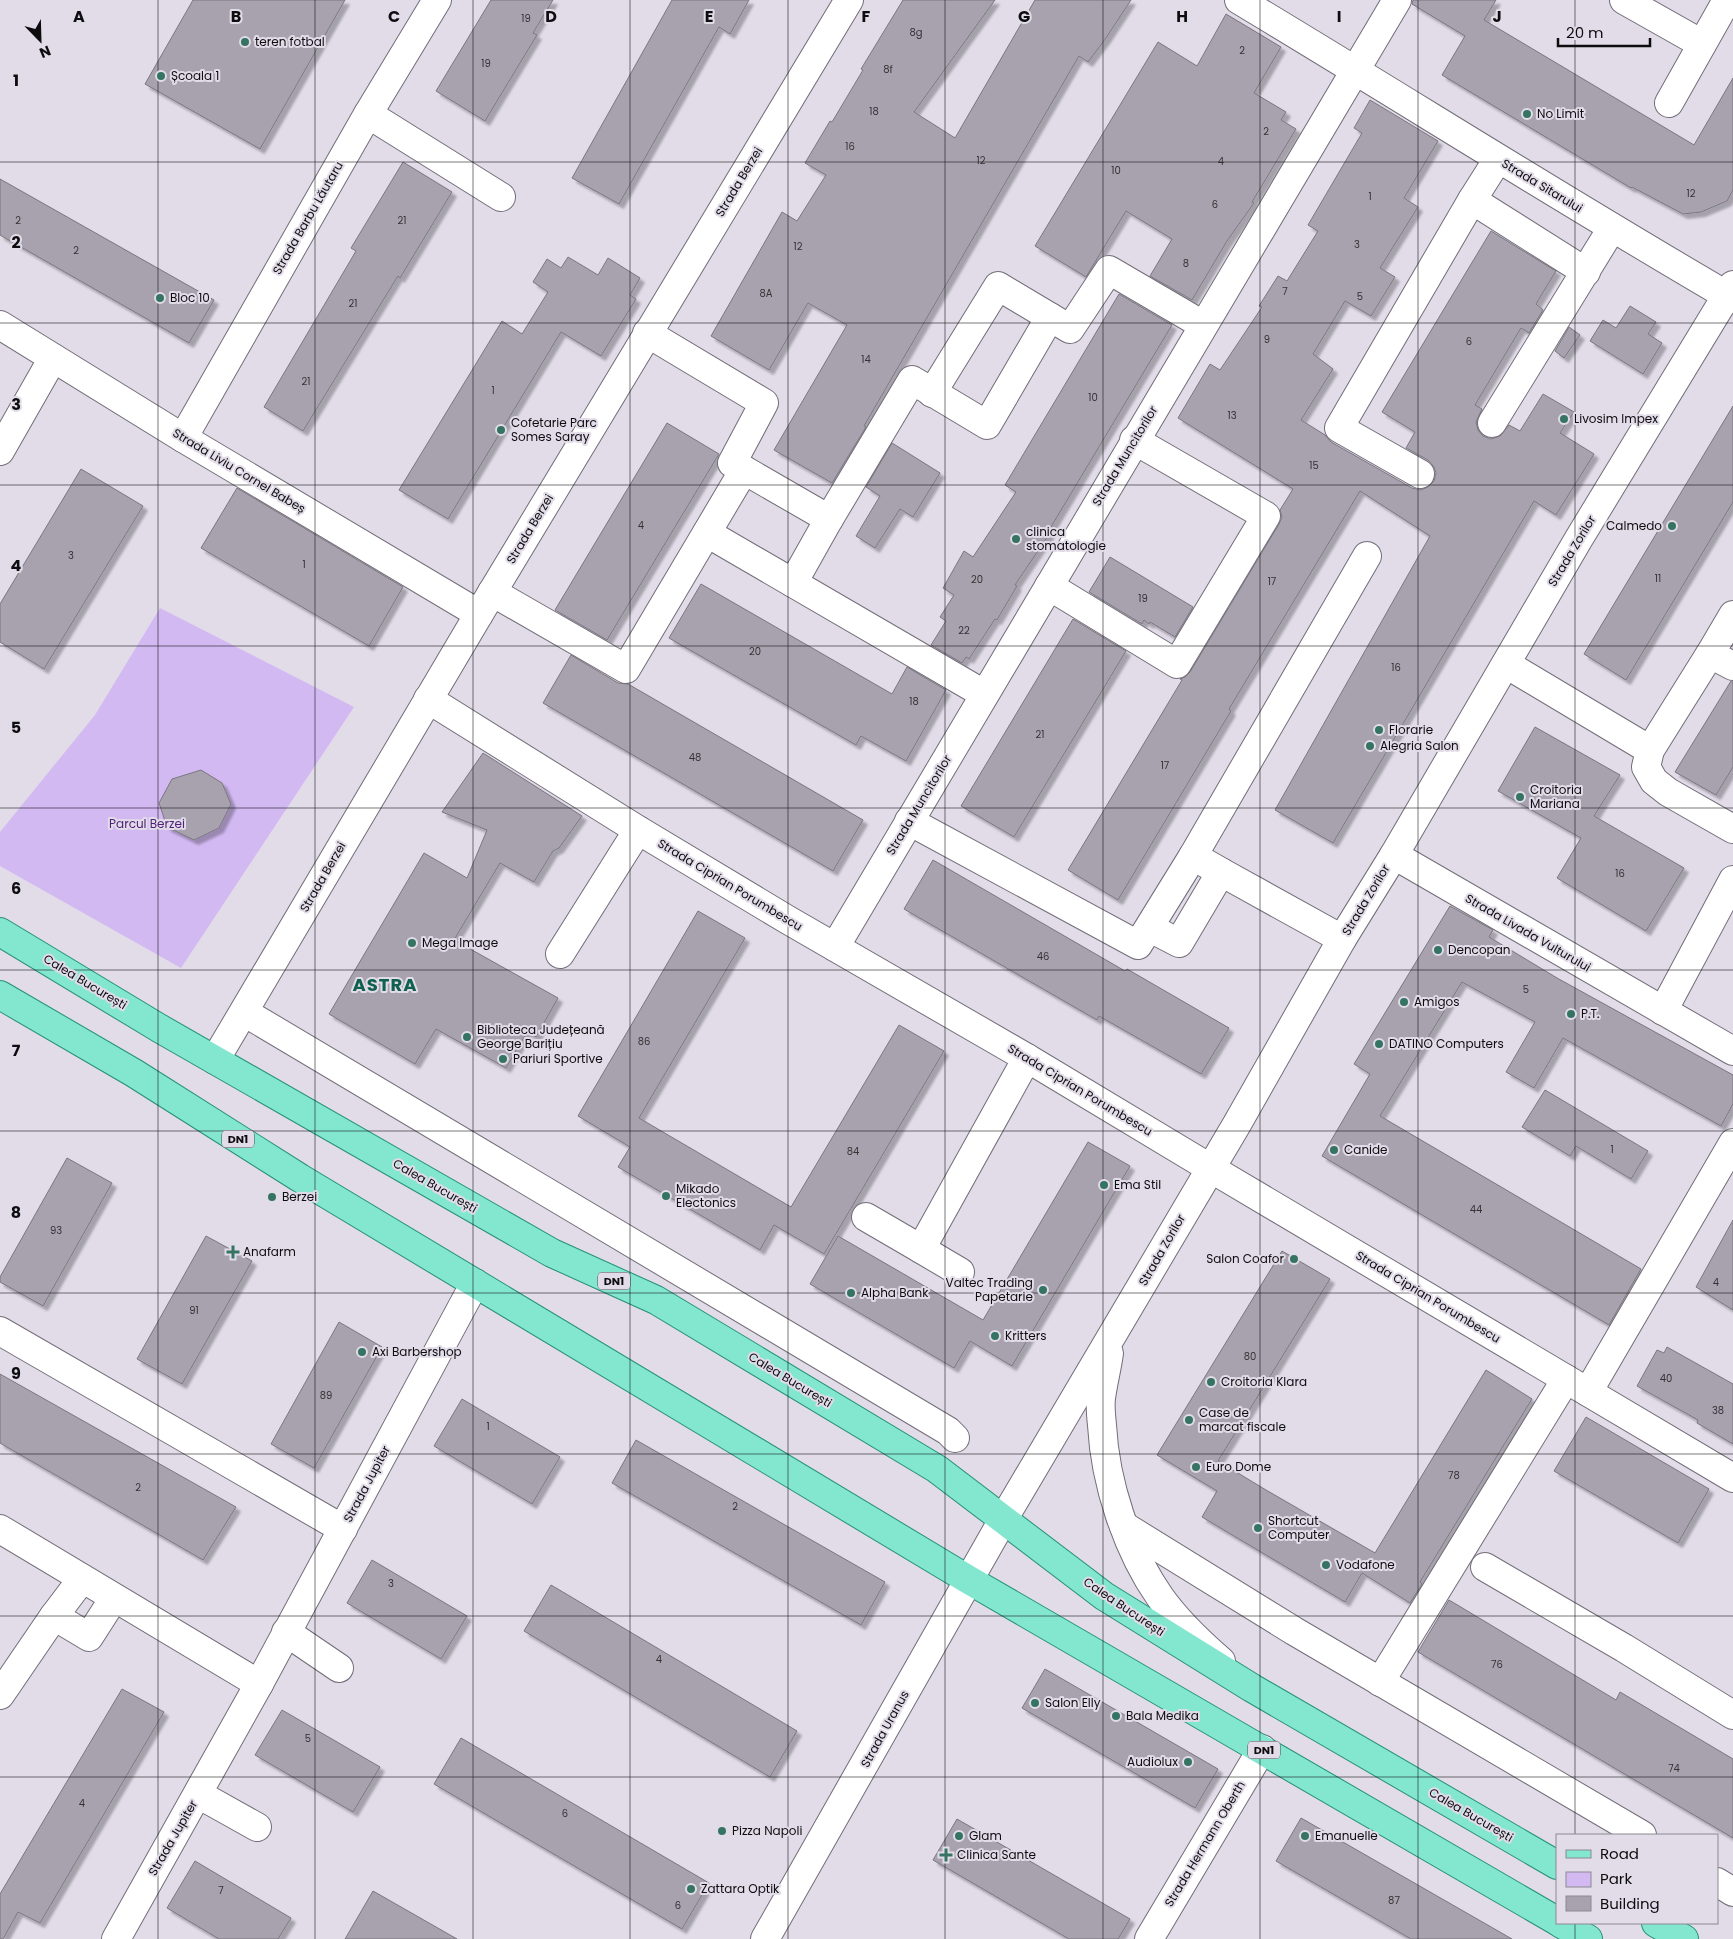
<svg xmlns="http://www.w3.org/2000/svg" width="1733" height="1939" font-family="Poppins,sans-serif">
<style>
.green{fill:#d2b9f2}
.building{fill:#a7a2ad;stroke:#7b7681;filter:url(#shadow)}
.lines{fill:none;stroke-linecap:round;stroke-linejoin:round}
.minor-casing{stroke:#726d78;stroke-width:30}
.major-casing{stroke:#248f77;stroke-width:30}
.minor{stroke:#fff;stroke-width:28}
.major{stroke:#83e6cf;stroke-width:28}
.grid{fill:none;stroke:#0d0c0f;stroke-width:1;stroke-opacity:0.55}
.poi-dot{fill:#357462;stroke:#e1dce8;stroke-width:2}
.labels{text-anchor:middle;stroke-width:4;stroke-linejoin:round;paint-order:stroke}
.number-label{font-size:10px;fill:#343236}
.shield{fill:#e1dce8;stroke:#4d4a50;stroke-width:1}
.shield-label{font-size:11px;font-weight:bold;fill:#0d0c0f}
.poi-label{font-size:12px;fill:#0d0c0f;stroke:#e1dce8;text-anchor:start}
.street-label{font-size:12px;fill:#0d0c0f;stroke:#e1dce8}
.park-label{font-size:12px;fill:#51217b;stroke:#e1dce8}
.district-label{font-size:18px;font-weight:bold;letter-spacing:1px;fill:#0f604d;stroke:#e1dce8}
.grid-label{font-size:16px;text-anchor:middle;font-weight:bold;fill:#0d0c0f;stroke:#e1dce8;stroke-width:4;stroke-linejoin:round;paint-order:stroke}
</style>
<defs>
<filter id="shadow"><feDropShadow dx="4.5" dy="4.5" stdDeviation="1" flood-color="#0004"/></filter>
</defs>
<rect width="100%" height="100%" fill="#e1dce8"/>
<polygon class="green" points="160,608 354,707 181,968 0,866 0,832 95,715"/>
<g class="building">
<polygon points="193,0 345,0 260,149 145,84"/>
<polygon points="491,0 553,0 533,33 537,35 485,121 436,91"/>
<polygon points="672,0 749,0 730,34 719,27 619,204 572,178"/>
<polygon points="903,0 995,0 914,112 955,138 1035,0 1131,0 1106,38 1088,62 1079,56 864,426 866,427 832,483 774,450 847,325 808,303 769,370 711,336 782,212 797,221 826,175 805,163 830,121 832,122 863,70 861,69"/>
<polygon points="1413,0 1496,0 1484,20 1694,145 1733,78 1733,190 1727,201 1701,212 1683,214 1632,187 1631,188 1442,75 1465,36 1412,4"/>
<polygon points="1226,14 1281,47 1254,93 1286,112 1281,120 1296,129 1252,202 1254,203 1227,241 1192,300 1150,276 1172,239 1126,211 1086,277 1035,246 1158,42 1197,66"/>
<polygon points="1370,100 1438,141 1404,198 1418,207 1380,268 1395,277 1371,316 1345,301 1313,354 1333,369 1301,420 1325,435 1331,442 1412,488 1421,490 1428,487 1434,481 1436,473 1434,467 1428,460 1406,448 1415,432 1382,412 1491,231 1556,271 1536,304 1543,310 1529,333 1521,328 1475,405 1482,409 1476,422 1478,430 1483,436 1491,439 1500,436 1509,425 1520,431 1543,394 1574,412 1560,433 1594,454 1556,515 1534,501 1333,843 1275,810 1430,536 1360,491 1229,709 1231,711 1118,900 1068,870 1182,680 1180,679 1185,677 1190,672 1279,524 1282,517 1280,510 1293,489 1178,418 1210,364 1220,370 1262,307 1259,306 1278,276 1287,281 1318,231 1308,225 1362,133 1354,128"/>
<polygon points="403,162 452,192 400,278 398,276 303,431 264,407 356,251 351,248"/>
<polygon points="0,179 214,300 189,343 0,235"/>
<polygon points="568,257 598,275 608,258 640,278 630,295 636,299 601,356 561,332 448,519 399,490 502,321 522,334 548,292 533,282 547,259 561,268"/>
<polygon points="1119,294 1172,325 1048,532 1050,533 1015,585 1017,586 997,620 995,619 969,659 966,657 962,663 931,645 946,621 940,617 954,595 943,588 964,551 973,557 1016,492 1005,485"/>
<polygon points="1630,306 1656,322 1648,334 1662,343 1643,374 1590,341 1603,320 1616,328"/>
<polygon points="1569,327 1580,335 1564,358 1555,351"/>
<polygon points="1733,406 1733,502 1626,680 1584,654"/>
<polygon points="667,423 719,454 607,640 555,610"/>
<polygon points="892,443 940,473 913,517 900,509 875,548 856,536 880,496 866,487"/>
<polygon points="81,469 143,506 44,669 0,642 0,604"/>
<polygon points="237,488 403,587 369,646 201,548"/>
<polygon points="1110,557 1193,607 1175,637 1150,622 1149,624 1144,620 1142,624 1089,592"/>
<polygon points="701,584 892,694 907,667 946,690 906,761 861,736 856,745 669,638"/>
<polygon points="1073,619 1126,651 1014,837 961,806"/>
<polygon points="571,655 618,683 628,684 863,820 833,871 543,703"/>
<polygon points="1731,681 1733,682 1733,767 1716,795 1675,772"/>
<polygon points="1535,727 1620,775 1594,816 1684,868 1646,931 1557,878 1581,838 1498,791"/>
<polygon points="483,753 582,816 559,848 553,851 534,882 500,863 454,940 558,998 536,1037 527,1032 506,1068 436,1029 415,1064 329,1014 424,853 467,878 487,830 442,812"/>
<polygon points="201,770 222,783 231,804 219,828 194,840 167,827 159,803 172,779"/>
<polygon points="933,860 1125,971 1127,969 1229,1028 1201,1074 1099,1016 1097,1020 904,909"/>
<polygon points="1450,906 1493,930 1489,937 1557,978 1733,1075 1733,1104 1721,1126 1563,1038 1534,1088 1506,1072 1535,1022 1462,982 1380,1116 1641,1269 1609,1325 1322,1156 1370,1074 1354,1064"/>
<polygon points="698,911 745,938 639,1118 791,1207 899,1025 944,1051 824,1254 774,1225 760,1250 618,1167 630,1147 578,1116"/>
<polygon points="1545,1090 1648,1151 1631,1179 1576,1146 1570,1156 1522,1127"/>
<polygon points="1088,1142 1130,1166 1012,1366 970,1341 954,1368 810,1284 838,1236 983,1320"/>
<polygon points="67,1158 112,1183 43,1306 0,1282 0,1277"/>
<polygon points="1733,1220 1733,1310 1696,1287"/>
<polygon points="206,1236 252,1261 182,1384 137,1359"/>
<polygon points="1282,1251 1330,1279 1218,1461 1266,1490 1375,1553 1486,1370 1532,1399 1420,1582 1422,1584 1410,1603 1362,1573 1345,1602 1202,1517 1217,1491 1157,1455"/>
<polygon points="339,1322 382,1347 314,1468 271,1444"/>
<polygon points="1667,1347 1733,1384 1733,1444 1697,1423 1698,1420 1637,1386 1657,1350 1664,1353"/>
<polygon points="0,1374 236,1507 203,1560 0,1443"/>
<polygon points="462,1399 560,1457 532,1504 434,1446"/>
<polygon points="1586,1417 1709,1489 1678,1543 1554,1471"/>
<polygon points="636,1440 885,1582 861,1625 612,1483"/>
<polygon points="372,1560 467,1616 441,1659 347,1603"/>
<polygon points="551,1585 797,1731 770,1777 524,1631"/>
<polygon points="1449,1600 1616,1700 1620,1692 1733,1759 1733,1838 1418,1652"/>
<polygon points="1045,1669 1218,1769 1195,1808 1022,1708"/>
<polygon points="122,1689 164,1712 40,1923 18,1912 3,1939 0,1939 0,1894"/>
<polygon points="282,1710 380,1767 353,1812 255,1755"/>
<polygon points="461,1738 709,1883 682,1929 434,1784"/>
<polygon points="1301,1818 1512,1939 1411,1939 1276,1861"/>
<polygon points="957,1819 1130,1919 1118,1939 1069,1939 933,1860"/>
<polygon points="195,1861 291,1918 278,1939 219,1939 167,1908"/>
<polygon points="373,1891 457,1939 345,1939"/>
</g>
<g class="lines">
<g class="minor-casing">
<g id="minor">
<path d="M 1239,0 C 1404,99 1566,202 1733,299"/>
<polyline points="1624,0 1702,44"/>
<polyline points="1669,103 1727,0"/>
<polyline points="368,114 501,197"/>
<polyline points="1498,159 1472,200 1586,272"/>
<polyline points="0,325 183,438 479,614"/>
<polyline points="647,333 764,403 732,463 829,519 912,380 987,425 1050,317"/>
<polyline points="932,393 998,286 1070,329 1109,270 1203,325"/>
<polyline points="1492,423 1612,228"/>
<polyline points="183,438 368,114 437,0"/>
<polyline points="0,451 53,358"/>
<polyline points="1420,474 1339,428 1472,200"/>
<polyline points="707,533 984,694"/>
<polyline points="793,583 829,519"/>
<polyline points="1049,586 1177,664 1266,516 1134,440"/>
<polyline points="492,592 626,669 744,470"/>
<polyline points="1710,654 1733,615"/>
<polyline points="1506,664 1650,750"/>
<polyline points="1733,666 1710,654 1650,750 1646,767 1654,781 1668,792 1733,829"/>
<polyline points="428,699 638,830 788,920 1027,1058 1210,1168 1733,1478"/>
<polyline points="909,821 1138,945 1193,856"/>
<polyline points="1394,855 1733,1051"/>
<polyline points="1221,872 1342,939"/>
<polyline points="1150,928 1179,943 1221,872 1193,856 1367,556"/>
<polyline points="835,947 1397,0"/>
<polyline points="560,954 638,830"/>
<polyline points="1663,1011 1733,880"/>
<polyline points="244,1012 948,1431 955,1438"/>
<polyline points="215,1060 479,614 849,0"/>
<polyline points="866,1217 921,1249 1027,1058"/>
<polyline points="921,1249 960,1272"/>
<polyline points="0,1331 343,1529"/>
<path d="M 1109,1353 C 1107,1368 1103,1383 1101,1398 C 1100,1407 1101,1416 1102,1425 C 1105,1483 1127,1550 1160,1597 C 1177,1621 1199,1642 1221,1661"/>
<polyline points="1588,1392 1733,1143"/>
<polyline points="1124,1526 1294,1631 1642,1835"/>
<polyline points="0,1529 259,1684"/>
<polyline points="1485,1567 1624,1648 1733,1715"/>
<polyline points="54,1616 89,1637 114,1598"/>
<polyline points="286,1632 339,1668"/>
<polyline points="1380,1682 1566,1379"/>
<polyline points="0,1695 54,1616 82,1579"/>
<polyline points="198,1794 257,1827"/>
<polyline points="1717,1882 1733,1892"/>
<polyline points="116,1939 259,1684 475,1283"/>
<polyline points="765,1939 1004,1518 1237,1124 1342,939 1394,855 1578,540 1733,285"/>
<polyline points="1149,1939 1262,1749"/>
</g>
</g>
<g class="major-casing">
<g id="major">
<polyline points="0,932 159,1028 552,1253 656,1300 937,1469 1104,1596 1252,1688 1557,1865"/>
<polyline points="0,995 134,1073 300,1178 969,1580 1557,1921"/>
<polyline points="1560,1923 1588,1939"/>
<polyline points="1656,1923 1684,1939"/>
</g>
</g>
<use href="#minor" class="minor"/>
<use href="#major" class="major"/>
</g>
<path class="grid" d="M 158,0 L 158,1939M 315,0 L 315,1939M 473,0 L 473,1939M 630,0 L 630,1939M 788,0 L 788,1939M 945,0 L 945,1939M 1103,0 L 1103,1939M 1260,0 L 1260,1939M 1418,0 L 1418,1939M 1575,0 L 1575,1835M 0,162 L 1733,162M 0,323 L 1733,323M 0,485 L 1733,485M 0,646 L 1733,646M 0,808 L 1733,808M 0,970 L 1733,970M 0,1131 L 1733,1131M 0,1293 L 1733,1293M 0,1454 L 1733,1454M 0,1616 L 1733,1616M 0,1777 L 1733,1777M 1575,1923 L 1575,1939"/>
<g class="poi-dot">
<circle cx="245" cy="42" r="5"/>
<circle cx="161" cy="76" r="5"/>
<circle cx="1527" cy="114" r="5"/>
<circle cx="160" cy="298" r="5"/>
<circle cx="1564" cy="419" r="5"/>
<circle cx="501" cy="430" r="5"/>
<circle cx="1672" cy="526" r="5"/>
<circle cx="1016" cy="539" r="5"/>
<circle cx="1379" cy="730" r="5"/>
<circle cx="1370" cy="746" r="5"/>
<circle cx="1520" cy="797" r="5"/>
<circle cx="412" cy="943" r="5"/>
<circle cx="1438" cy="950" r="5"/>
<circle cx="1404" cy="1002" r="5"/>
<circle cx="1571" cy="1014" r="5"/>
<circle cx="467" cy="1037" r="5"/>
<circle cx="1379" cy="1044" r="5"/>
<circle cx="503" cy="1059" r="5"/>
<circle cx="1334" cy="1150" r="5"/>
<circle cx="1104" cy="1185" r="5"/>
<circle cx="666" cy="1196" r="5"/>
<circle cx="272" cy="1197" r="5"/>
<path d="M230.5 1244.5h5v5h5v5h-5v5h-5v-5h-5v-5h5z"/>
<circle cx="1294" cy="1259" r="5"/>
<circle cx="1043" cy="1290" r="5"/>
<circle cx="851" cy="1293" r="5"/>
<circle cx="995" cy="1336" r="5"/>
<circle cx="362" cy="1352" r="5"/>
<circle cx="1211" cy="1382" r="5"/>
<circle cx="1189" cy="1420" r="5"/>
<circle cx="1196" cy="1467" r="5"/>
<circle cx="1258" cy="1528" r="5"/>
<circle cx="1326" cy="1565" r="5"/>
<circle cx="1035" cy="1703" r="5"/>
<circle cx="1116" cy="1716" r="5"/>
<circle cx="1188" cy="1762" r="5"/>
<circle cx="722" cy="1831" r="5"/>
<circle cx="959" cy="1836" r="5"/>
<circle cx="1305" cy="1836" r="5"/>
<path d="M943.5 1847.5h5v5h5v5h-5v5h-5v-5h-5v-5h5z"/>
<circle cx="691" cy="1889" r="5"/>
</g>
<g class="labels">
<g class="number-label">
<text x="526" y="22">19</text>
<text x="916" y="36">8g</text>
<text x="1242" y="54">2</text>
<text x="486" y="67">19</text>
<text x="888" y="73">8f</text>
<text x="874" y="115">18</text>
<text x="1266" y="135">2</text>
<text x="850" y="150">16</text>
<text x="981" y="164">12</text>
<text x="1221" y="165">4</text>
<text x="1116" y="174">10</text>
<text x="1691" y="197">12</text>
<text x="1370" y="200">1</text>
<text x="1215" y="208">6</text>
<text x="18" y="224">2</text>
<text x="402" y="224">21</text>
<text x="1357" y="248">3</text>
<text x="798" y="250">12</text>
<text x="76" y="254">2</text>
<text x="1186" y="267">8</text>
<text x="1285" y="295">7</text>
<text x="766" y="297">8A</text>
<text x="1360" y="300">5</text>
<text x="353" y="307">21</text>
<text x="1267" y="343">9</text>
<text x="1469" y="345">6</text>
<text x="866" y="363">14</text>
<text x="306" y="385">21</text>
<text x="493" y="394">1</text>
<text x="1093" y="401">10</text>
<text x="1232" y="419">13</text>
<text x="1314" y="469">15</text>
<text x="641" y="529">4</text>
<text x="71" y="559">3</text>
<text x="304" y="568">1</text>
<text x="1658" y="582">11</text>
<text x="977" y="583">20</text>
<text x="1272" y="585">17</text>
<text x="1143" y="602">19</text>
<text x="964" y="634">22</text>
<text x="755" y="655">20</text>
<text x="1396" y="671">16</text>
<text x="914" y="705">18</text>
<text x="1040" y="738">21</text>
<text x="695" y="761">48</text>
<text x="1165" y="769">17</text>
<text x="1620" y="877">16</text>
<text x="1043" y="960">46</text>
<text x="1526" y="993">5</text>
<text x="644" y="1045">86</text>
<text x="1612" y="1153">1</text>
<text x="853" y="1155">84</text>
<text x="1476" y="1213">44</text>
<text x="56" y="1234">93</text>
<text x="1716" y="1286">4</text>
<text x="194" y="1314">91</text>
<text x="1250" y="1360">80</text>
<text x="1666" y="1382">40</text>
<text x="326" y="1399">89</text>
<text x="1718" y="1414">38</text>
<text x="488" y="1430">1</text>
<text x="1454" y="1479">78</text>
<text x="138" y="1491">2</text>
<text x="735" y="1510">2</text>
<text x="391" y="1587">3</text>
<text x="659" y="1663">4</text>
<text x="1497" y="1668">76</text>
<text x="308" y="1742">5</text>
<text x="1674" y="1772">74</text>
<text x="82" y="1807">4</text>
<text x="565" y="1817">6</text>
<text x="221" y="1894">7</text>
<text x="1394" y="1904">87</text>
<text x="678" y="1909">6</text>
</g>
<g class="shield">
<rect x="222" y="1130.5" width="32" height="17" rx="4"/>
<rect x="598" y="1272.5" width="32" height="17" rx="4"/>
<rect x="1248" y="1741.5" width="32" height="17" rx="4"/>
</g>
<g class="shield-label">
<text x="238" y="1143">DN1</text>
<text x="614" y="1285">DN1</text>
<text x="1264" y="1754">DN1</text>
</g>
<g class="poi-label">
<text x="255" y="46">teren fotbal</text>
<text x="171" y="80">Școala 1</text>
<text x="1537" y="118">No Limit</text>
<text x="170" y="302">Bloc 10</text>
<text x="1574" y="423">Livosim Impex</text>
<text x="511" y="427">Cofetarie Parc<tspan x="511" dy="14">Somes Saray</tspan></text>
<text x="1662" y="530" text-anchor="end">Calmedo</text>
<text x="1026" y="536">clinica<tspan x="1026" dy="14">stomatologie</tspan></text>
<text x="1389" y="734">Florarie</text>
<text x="1380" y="750">Alegria Salon</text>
<text x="1530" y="794">Croitoria<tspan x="1530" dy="14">Mariana</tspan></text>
<text x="422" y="947">Mega Image</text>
<text x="1448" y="954">Dencopan</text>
<text x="1414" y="1006">Amigos</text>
<text x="1581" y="1018">P.T.</text>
<text x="477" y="1034">Biblioteca Județeană<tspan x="477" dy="14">George Barițiu</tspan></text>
<text x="1389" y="1048">DATINO Computers</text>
<text x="513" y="1063">Pariuri Sportive</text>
<text x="1344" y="1154">Canide</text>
<text x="1114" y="1189">Ema Stil</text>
<text x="676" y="1193">Mikado<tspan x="676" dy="14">Electonics</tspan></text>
<text x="282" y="1201">Berzei</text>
<text x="243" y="1256">Anafarm</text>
<text x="1284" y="1263" text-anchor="end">Salon Coafor</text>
<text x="1033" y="1287" text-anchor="end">Valtec Trading<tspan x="1033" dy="14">Papetarie</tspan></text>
<text x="861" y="1297">Alpha Bank</text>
<text x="1005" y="1340">Kritters</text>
<text x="372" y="1356">Axi Barbershop</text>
<text x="1221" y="1386">Croitoria Klara</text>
<text x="1199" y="1417">Case de<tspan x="1199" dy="14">marcat fiscale</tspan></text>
<text x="1206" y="1471">Euro Dome</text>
<text x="1268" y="1525">Shortcut<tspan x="1268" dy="14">Computer</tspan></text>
<text x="1336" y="1569">Vodafone</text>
<text x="1045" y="1707">Salon Elly</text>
<text x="1126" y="1720">Bala Medika</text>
<text x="1178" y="1766" text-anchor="end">Audiolux</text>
<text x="732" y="1835">Pizza Napoli</text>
<text x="969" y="1840">Glam</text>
<text x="1315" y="1840">Emanuelle</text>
<text x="957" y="1859">Clinica Sante</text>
<text x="701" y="1893">Zattara Optik</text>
</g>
<g class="street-label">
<text transform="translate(739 182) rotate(-59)" y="4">Strada Berzei</text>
<text transform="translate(1542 186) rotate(31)" y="4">Strada Sitarului</text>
<text transform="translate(308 218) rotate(-60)" y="4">Strada Barbu Lăutaru</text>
<text transform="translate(1125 456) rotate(-59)" y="4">Strada Muncitorilor</text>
<text transform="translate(239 471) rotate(31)" y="4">Strada Liviu Cornel Babeș</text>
<text transform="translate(530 529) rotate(-59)" y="4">Strada Berzei</text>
<text transform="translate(1572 551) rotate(-59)" y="4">Strada Zorilor</text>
<text transform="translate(919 805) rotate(-59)" y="4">Strada Muncitorilor</text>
<text transform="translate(323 877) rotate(-60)" y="4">Strada Berzei</text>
<text transform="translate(730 885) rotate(31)" y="4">Strada Ciprian Porumbescu</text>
<text transform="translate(1366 900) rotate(-59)" y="4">Strada Zorilor</text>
<text transform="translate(1528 933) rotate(30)" y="4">Strada Livada Vulturului</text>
<text transform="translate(85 982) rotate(31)" y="4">Calea București</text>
<text transform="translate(1080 1090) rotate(31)" y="4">Strada Ciprian Porumbescu</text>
<text transform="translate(435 1186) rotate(30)" y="4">Calea București</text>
<text transform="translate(1162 1250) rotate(-60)" y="4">Strada Zorilor</text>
<text transform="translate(1428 1297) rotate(31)" y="4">Strada Ciprian Porumbescu</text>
<text transform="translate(790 1380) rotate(31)" y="4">Calea București</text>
<text transform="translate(367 1484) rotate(-62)" y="4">Strada Jupiter</text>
<text transform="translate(1124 1607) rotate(34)" y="4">Calea București</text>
<text transform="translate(885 1729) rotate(-61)" y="4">Strada Uranus</text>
<text transform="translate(1471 1815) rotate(30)" y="4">Calea București</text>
<text transform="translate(173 1838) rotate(-60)" y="4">Strada Jupiter</text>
<text transform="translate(1205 1844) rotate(-59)" y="4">Strada Hermann Oberth</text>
</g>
<g class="park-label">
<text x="147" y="828">Parcul Berzei</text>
</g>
<g class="district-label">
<text x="385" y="991">ASTRA</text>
</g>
</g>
<g class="grid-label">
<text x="79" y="22">A</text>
<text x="236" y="22">B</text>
<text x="394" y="22">C</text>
<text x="551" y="22">D</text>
<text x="709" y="22">E</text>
<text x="866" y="22">F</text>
<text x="1024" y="22">G</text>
<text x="1182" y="22">H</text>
<text x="1339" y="22">I</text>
<text x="1497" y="22">J</text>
<text x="16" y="86">1</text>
<text x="16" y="248">2</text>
<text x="16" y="410">3</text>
<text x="16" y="571">4</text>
<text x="16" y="733">5</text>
<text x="16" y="894">6</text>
<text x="16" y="1056">7</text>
<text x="16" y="1218">8</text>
<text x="16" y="1379">9</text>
</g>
<rect x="1556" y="1834" width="162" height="90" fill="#e1dce8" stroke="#8c8991"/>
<rect x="1566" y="1850" width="25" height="8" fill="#83e6cf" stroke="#8c8991"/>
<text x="1600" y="1859" font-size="15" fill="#0d0c0f">Road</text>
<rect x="1566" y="1872" width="25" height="15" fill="#d2b9f2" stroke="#8c8991"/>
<text x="1600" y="1884" font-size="15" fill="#0d0c0f">Park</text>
<rect x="1566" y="1896" width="25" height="15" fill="#a7a2ad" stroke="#8c8991"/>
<text x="1600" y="1909" font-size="15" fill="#0d0c0f">Building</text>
<g transform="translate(40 40) rotate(157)" stroke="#e1dce8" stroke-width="4" paint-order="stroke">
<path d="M0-4L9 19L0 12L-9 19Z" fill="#0d0c0f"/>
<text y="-8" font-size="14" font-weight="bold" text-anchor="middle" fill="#0d0c0f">N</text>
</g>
<path d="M1558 38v8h92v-8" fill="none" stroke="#0d0c0f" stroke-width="2.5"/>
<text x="1566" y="38" font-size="15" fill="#0d0c0f" stroke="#e1dce8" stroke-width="4" paint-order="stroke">20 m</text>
</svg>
